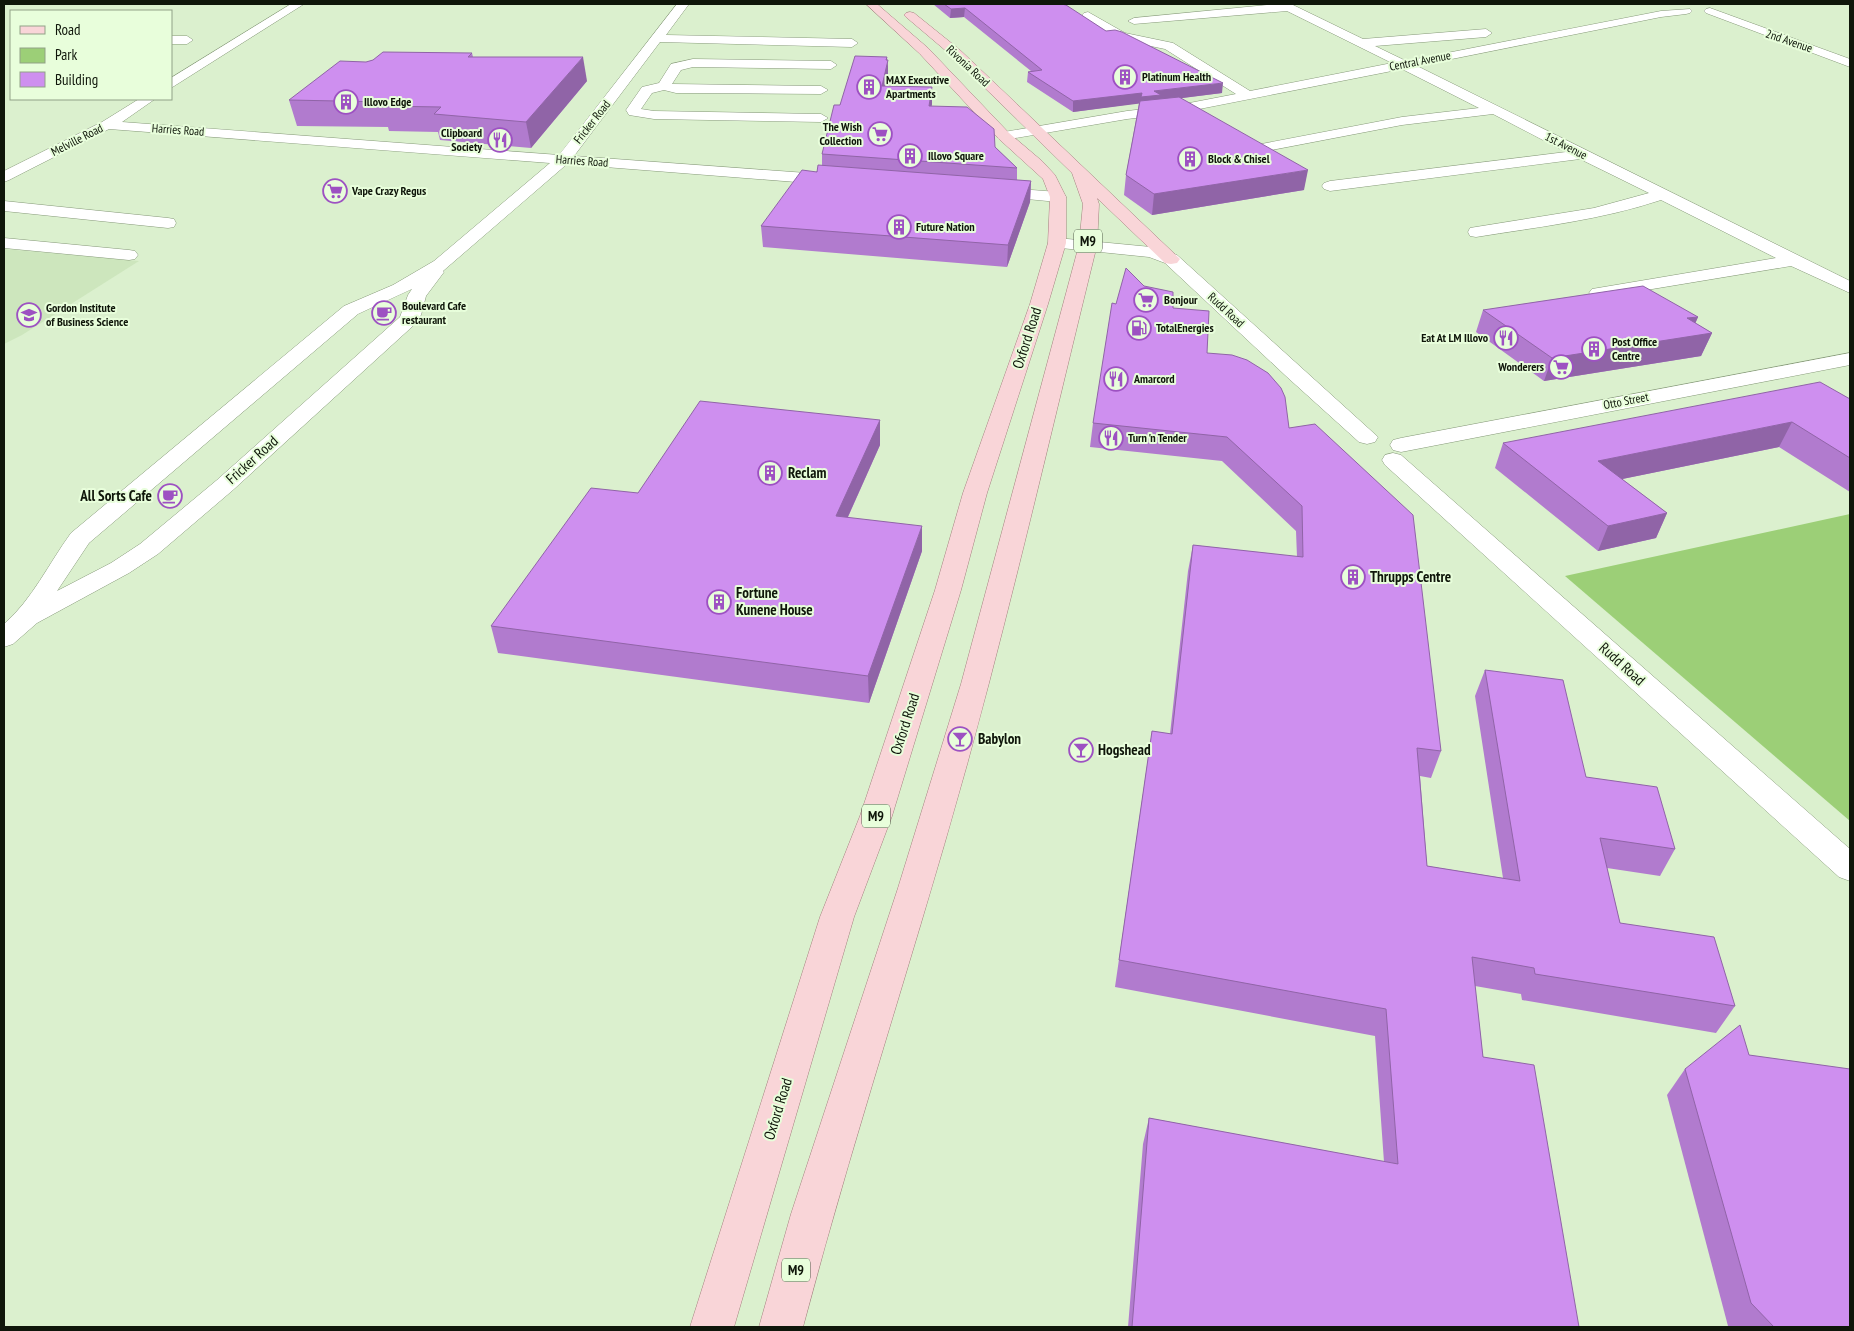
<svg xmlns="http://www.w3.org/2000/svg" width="1854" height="1331" font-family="'PT Sans Narrow',sans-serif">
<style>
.built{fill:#cde6bd}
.green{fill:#9ccf77}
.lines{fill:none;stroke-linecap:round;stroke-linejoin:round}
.minor-casing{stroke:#869979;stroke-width:1}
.primary-casing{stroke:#a4807f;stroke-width:1}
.minor{fill:#fff;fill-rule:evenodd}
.primary{fill:#f9d5d8;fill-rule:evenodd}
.wall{fill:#b17bce}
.shaded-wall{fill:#9064a7}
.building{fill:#ce8fef;stroke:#9064a7}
.labels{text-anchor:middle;stroke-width:4;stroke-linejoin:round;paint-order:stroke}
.far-street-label{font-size:12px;fill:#0f160a;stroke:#e8fedb}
.far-poi-label{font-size:12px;font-weight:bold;fill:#0f160a;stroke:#e8fedb;text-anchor:start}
.shield{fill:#e8fedb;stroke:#505c49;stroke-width:1}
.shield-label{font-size:14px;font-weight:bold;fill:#0f160a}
.street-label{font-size:15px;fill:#0f160a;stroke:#e8fedb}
.poi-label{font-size:15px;font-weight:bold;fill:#0f160a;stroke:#e8fedb;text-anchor:start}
</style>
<rect width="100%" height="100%" fill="#dbf0ce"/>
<polygon class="built" points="4,249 139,261 22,335 4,344"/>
<polygon class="green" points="1850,514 1850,821 1565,576"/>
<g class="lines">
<g class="minor-casing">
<g id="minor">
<polygon points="291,4 304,4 171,88 171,78"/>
<path d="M 677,4 L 689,4 L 666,35 L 852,39 L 858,43 L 852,47 L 660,42 L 574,156 L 834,175 L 839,177 L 842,180 L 839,183 L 834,185 L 567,164 L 443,271 L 444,272 L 426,296 L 421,315 L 414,325 L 233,490 L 158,554 L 129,573 L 37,623 L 13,644 L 4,647 L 4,624 C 32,600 49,563 71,533 L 344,306 L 393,285 L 434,261 L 550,163 L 109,129 L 9,180 L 4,182 L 4,171 L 102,122 L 139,99 L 155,99 L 122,122 L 559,155 ZM 412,289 L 408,295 L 400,317 L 217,480 L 140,544 L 111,563 L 57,591 L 89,543 L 358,314 Z"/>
<path d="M 1278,4 L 1291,4 L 1363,39 L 1486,29 L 1492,33 L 1486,37 L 1375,46 L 1406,61 L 1661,11 L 1690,9 L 1692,11 L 1690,13 L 1686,14 L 1661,17 L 1417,66 L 1850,281 L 1850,293 L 1791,266 L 1598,298 L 1592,297 L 1589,293 L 1592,289 L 1598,288 L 1776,258 L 1661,200 C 1601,220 1538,227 1476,237 L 1470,236 L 1468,232 L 1470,228 L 1476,227 L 1594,208 L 1649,193 L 1580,159 L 1330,191 L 1324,189 L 1322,186 L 1324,183 L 1330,181 L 1566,152 L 1493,114 L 1402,125 L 1256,153 L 1251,152 L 1249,149 L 1251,146 L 1256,145 L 1402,117 L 1479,108 L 1402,69 L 1179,113 L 1127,119 L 1004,140 L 999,139 L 997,136 L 999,133 L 1004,132 L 1127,111 L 1179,105 L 1236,94 L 1165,49 L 1117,39 L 1084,17 L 1082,15 L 1084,13 L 1088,12 L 1125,33 L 1173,43 L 1250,91 L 1392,63 L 1287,11 L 1134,24 L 1128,21 L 1134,18 Z"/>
<polygon points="1710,8 1850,59 1850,67 1706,13 1704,11 1706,9"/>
<polygon points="171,36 187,36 193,40 187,44 171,44"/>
<polygon points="693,59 831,61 837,65 831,69 693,67 681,70 672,84 821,86 828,90 821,94 676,93 664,90 652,93 641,109 654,111 821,114 828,118 821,122 654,119 629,115 626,110 642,87 659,83 671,64"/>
<polygon points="992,187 1058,192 1064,194 1066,197 1064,200 1058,202 986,195 984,192 986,189"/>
<polygon points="4,201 168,218 174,219 176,223 174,227 168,228 4,211"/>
<polygon points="4,238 129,250 135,251 138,255 135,259 129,260 4,248"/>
<polygon points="1057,238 1151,247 1177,255 1378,437 1375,442 1367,444 1359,442 1287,377 1165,263 1149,257 1051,247 1048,243 1051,239"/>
<polygon points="1850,353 1850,365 1401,452 1393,450 1390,445 1393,440 1401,438"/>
<polygon points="1393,453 1401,455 1850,849 1850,881 1839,877 1385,465 1382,460 1385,455"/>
</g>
</g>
<g class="primary-casing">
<g id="primary">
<polygon points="866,4 877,4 928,48 1009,133 1042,161 1055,175 1066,197 1066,243 1048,304 987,493 961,590 892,816 854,917 734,1327 690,1327 820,917 860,816 935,590 963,493 1030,304 1048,243 1050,197 1043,179 999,139 920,54"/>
<path d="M 910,12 L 914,13 L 960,50 L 1180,259 L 1177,263 L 1171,264 L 1165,263 L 1097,198 L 1099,204 L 1097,245 C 1061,391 1027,538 989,683 C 933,899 860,1111 803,1327 L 759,1327 L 791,1214 L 898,888 L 961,684 L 1079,245 L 1083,204 L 1072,173 L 952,56 L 906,17 L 904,15 L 906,13 Z"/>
</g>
</g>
<use href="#minor" class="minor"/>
<use href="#primary" class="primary"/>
</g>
<g class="wall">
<polygon points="933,4 1061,4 1106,31 1222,93 1181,98 1304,190 1152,215 1124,195 1126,175 1139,103 1073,112 1027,82 1028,72 1031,71 964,17 950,18"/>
<polygon points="472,53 473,57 587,81 531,148 440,140 438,132 389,131 388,127 297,126 289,100 366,62"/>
<polygon points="887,57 888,77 886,86 932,104 931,106 995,147 1017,168 1017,180 1031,181 1030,202 1007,267 763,247 761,226 822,166 822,154 840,105"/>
<polygon points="1144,286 1173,308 1207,353 1289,428 1441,751 1431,778 1420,776 1427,866 1503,878 1475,696 1485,670 1586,777 1675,849 1660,876 1607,868 1620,923 1735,1006 1716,1033 1522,1000 1521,994 1475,986 1483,1057 1579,1327 1128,1327 1143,1144 1149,1118 1384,1162 1375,1036 1115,987 1152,731 1170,734 1188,571 1193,545 1297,557 1296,531 1222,461 1090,447 1093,423 1116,304"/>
<polygon points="1483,310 1698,317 1695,323 1712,333 1701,356 1544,381 1476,332"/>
<polygon points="1850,399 1850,492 1779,447 1622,479 1667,513 1656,538 1598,551 1495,468 1503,443"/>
<polygon points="880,420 880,445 848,517 922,551 869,703 498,653 491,626 638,493"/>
<polygon points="1749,1055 1850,1327 1729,1327 1728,1326 1667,1095 1685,1069"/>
</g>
<g class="shaded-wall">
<polygon points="965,8 964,17 950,18 951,9"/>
<polygon points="583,57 587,81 531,148 526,122"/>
<polygon points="887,57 887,66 888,60 888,77 882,104 882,86"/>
<polygon points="1223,83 1222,93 1073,112 1073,101"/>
<polygon points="932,87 932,104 929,124 929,106"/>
<polygon points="1308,170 1304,190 1152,215 1154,194"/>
<polygon points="1031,181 1030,202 1007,267 1008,245"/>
<polygon points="1698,317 1690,336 1712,333 1701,356 1544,381 1552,358 1687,318"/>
<polygon points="880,420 880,445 837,541 836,516"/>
<polygon points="1792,422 1779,447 1588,486 1598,461"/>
<polygon points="1667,513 1656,538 1598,551 1608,526"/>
<polygon points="922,526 922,551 869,703 868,676"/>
</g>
<g class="building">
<polygon points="944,4 1061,4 1066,5 1106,31 1115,30 1122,32 1223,83 1154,91 1161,95 1141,97 1142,93 1073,101 1028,72 1042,70 965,8 951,9"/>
<polygon points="383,52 472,53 468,57 583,57 526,122 434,114 441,107 382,106 387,102 289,100 340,61 366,62 373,60"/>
<polygon points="855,56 887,57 886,60 888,60 882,86 932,87 929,106 967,107 994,129 995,147 1017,168 822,154 834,105 840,105"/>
<polygon points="1179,97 1308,170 1154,194 1126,175 1140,101"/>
<polygon points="818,165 1031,181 1008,245 761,226 802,170 817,172"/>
<polygon points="1126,268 1144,286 1173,292 1173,308 1209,311 1207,353 1232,355 1247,360 1268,373 1281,388 1285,397 1289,428 1315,424 1413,515 1441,751 1417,748 1427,866 1520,881 1485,670 1563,680 1586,777 1657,787 1675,849 1600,838 1620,923 1714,937 1735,1006 1535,974 1534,968 1472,957 1483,1057 1534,1065 1579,1327 1132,1327 1149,1118 1398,1164 1386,1009 1119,960 1152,731 1172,734 1193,545 1303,557 1302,506 1227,437 1093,423 1112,303 1116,304"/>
<polygon points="1643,286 1698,317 1687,318 1712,333 1552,358 1483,310"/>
<polygon points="1820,382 1850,399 1850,458 1792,422 1598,461 1667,513 1608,526 1503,443"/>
<polygon points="700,401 880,420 836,516 922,526 868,676 491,626 591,488 638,493"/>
<polygon points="1740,1025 1749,1055 1850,1069 1850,1327 1774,1327 1751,1303 1685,1069"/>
</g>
<defs>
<g id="building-ring" transform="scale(1.25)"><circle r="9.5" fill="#e8fedb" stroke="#9d51c2" stroke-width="1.5"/><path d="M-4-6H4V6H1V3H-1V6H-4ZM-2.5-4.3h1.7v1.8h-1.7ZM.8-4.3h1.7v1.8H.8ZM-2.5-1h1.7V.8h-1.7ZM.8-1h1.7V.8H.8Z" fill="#9d51c2"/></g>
<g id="supermarket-ring" transform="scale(1.25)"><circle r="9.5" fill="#e8fedb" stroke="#9d51c2" stroke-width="1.5"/><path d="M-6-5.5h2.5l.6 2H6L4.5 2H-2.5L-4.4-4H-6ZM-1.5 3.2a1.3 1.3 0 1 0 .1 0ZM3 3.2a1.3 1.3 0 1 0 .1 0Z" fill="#9d51c2"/></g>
<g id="restaurant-ring" transform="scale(1.25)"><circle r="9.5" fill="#e8fedb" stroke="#9d51c2" stroke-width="1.5"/><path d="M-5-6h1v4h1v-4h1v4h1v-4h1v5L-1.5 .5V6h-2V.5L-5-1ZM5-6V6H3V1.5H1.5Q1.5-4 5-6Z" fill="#9d51c2"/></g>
<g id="cafe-ring" transform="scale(1.25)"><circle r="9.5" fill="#e8fedb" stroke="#9d51c2" stroke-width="1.5"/><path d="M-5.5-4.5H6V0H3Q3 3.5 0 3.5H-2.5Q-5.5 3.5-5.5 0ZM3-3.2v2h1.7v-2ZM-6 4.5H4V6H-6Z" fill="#9d51c2"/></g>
<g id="school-ring" transform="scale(1.25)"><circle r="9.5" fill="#e8fedb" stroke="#9d51c2" stroke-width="1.5"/><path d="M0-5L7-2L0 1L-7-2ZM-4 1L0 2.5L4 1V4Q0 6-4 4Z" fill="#9d51c2"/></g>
<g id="fuel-ring" transform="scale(1.25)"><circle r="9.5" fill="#e8fedb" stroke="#9d51c2" stroke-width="1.5"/><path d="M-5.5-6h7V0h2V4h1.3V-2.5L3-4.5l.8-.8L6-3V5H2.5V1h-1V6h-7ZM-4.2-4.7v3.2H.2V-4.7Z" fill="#9d51c2"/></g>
<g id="bar-ring" transform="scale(1.25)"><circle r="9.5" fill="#e8fedb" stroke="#9d51c2" stroke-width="1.5"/><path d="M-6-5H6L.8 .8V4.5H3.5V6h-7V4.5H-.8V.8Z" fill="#9d51c2"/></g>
</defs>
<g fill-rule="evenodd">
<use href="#building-ring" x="1125" y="77"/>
<use href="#building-ring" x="869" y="87"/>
<use href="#building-ring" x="346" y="102"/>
<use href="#supermarket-ring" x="880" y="134"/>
<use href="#restaurant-ring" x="500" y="140"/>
<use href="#building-ring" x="910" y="156"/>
<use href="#building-ring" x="1190" y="159"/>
<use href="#supermarket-ring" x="335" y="191"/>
<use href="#building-ring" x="899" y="227"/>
<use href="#supermarket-ring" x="1146" y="300"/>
<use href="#cafe-ring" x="384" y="313"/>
<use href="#school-ring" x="29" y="315"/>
<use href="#fuel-ring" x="1139" y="328"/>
<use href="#restaurant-ring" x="1506" y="338"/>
<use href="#building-ring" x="1594" y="349"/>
<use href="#supermarket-ring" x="1561" y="367"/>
<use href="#restaurant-ring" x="1116" y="379"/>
<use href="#restaurant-ring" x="1111" y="438"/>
<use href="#building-ring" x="770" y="473"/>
<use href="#cafe-ring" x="170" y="496"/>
<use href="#building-ring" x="1353" y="577"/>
<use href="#building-ring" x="719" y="602"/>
<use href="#bar-ring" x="960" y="739"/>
<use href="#bar-ring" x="1081" y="750"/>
</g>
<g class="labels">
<g class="far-street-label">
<text transform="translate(1789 41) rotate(19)" y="4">2nd Avenue</text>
<text transform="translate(1420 61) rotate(-11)" y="4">Central Avenue</text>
<text transform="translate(968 66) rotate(43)" y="4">Rivonia Road</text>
<text transform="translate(592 122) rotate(-52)" y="4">Fricker Road</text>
<text transform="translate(178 130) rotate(4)" y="4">Harries Road</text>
<text transform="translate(77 140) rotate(-27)" y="4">Melville Road</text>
<text transform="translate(1566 146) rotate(27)" y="4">1st Avenue</text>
<text transform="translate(582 161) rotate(4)" y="4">Harries Road</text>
<text transform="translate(1226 310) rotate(43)" y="4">Rudd Road</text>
<text transform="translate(1626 401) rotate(-11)" y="4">Otto Street</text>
</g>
<g class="far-poi-label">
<text x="1142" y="81">Platinum Health</text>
<text x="886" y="84">MAX Executive<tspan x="886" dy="14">Apartments</tspan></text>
<text x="364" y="106">Illovo Edge</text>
<text x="862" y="131" text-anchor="end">The Wish<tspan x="862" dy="14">Collection</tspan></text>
<text x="482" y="137" text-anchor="end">Clipboard<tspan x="482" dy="14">Society</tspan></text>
<text x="928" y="160">Illovo Square</text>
<text x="1208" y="163">Block &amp; Chisel</text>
<text x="352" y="195">Vape Crazy Regus</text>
<text x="916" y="231">Future Nation</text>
<text x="1164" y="304">Bonjour</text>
<text x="402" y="310">Boulevard Cafe<tspan x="402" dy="14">restaurant</tspan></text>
<text x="46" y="312">Gordon Institute<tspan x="46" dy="14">of Business Science</tspan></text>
<text x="1156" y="332">TotalEnergies</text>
<text x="1488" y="342" text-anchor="end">Eat At LM Illovo</text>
<text x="1612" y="346">Post Office<tspan x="1612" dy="14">Centre</tspan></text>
<text x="1544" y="371" text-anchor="end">Wonderers</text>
<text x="1134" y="383">Amarcord</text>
<text x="1128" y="442">Turn 'n Tender</text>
</g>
<g class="shield">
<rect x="1074" y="229.5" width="28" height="23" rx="4"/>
<rect x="862" y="804.5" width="28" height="23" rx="4"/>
<rect x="782" y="1258.5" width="28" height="23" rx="4"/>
</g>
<g class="shield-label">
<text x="1088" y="246">M9</text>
<text x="876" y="821">M9</text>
<text x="796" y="1275">M9</text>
</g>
<g class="street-label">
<text transform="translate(1027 338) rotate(-72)" y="5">Oxford Road</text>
<text transform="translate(252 460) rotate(-42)" y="5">Fricker Road</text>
<text transform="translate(1622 664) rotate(42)" y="5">Rudd Road</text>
<text transform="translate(905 724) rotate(-72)" y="5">Oxford Road</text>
<text transform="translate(778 1109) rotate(-73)" y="5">Oxford Road</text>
</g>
<g class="poi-label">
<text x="788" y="478">Reclam</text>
<text x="152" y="501" text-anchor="end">All Sorts Cafe</text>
<text x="1370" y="582">Thrupps Centre</text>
<text x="736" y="598">Fortune<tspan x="736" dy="17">Kunene House</tspan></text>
<text x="978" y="744">Babylon</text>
<text x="1098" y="755">Hogshead</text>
</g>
</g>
<rect width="1854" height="1331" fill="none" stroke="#0f160a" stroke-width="10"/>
<rect x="10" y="10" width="162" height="90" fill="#e8fedb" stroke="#91a187"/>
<rect x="20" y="26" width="25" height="8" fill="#f9d5d8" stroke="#91a187"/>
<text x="55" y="35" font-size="15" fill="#0f160a">Road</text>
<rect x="20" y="48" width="25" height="15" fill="#9ccf77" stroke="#91a187"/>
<text x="55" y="60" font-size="15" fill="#0f160a">Park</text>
<rect x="20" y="72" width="25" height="15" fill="#ce8fef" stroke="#91a187"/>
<text x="55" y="85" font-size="15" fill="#0f160a">Building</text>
</svg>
